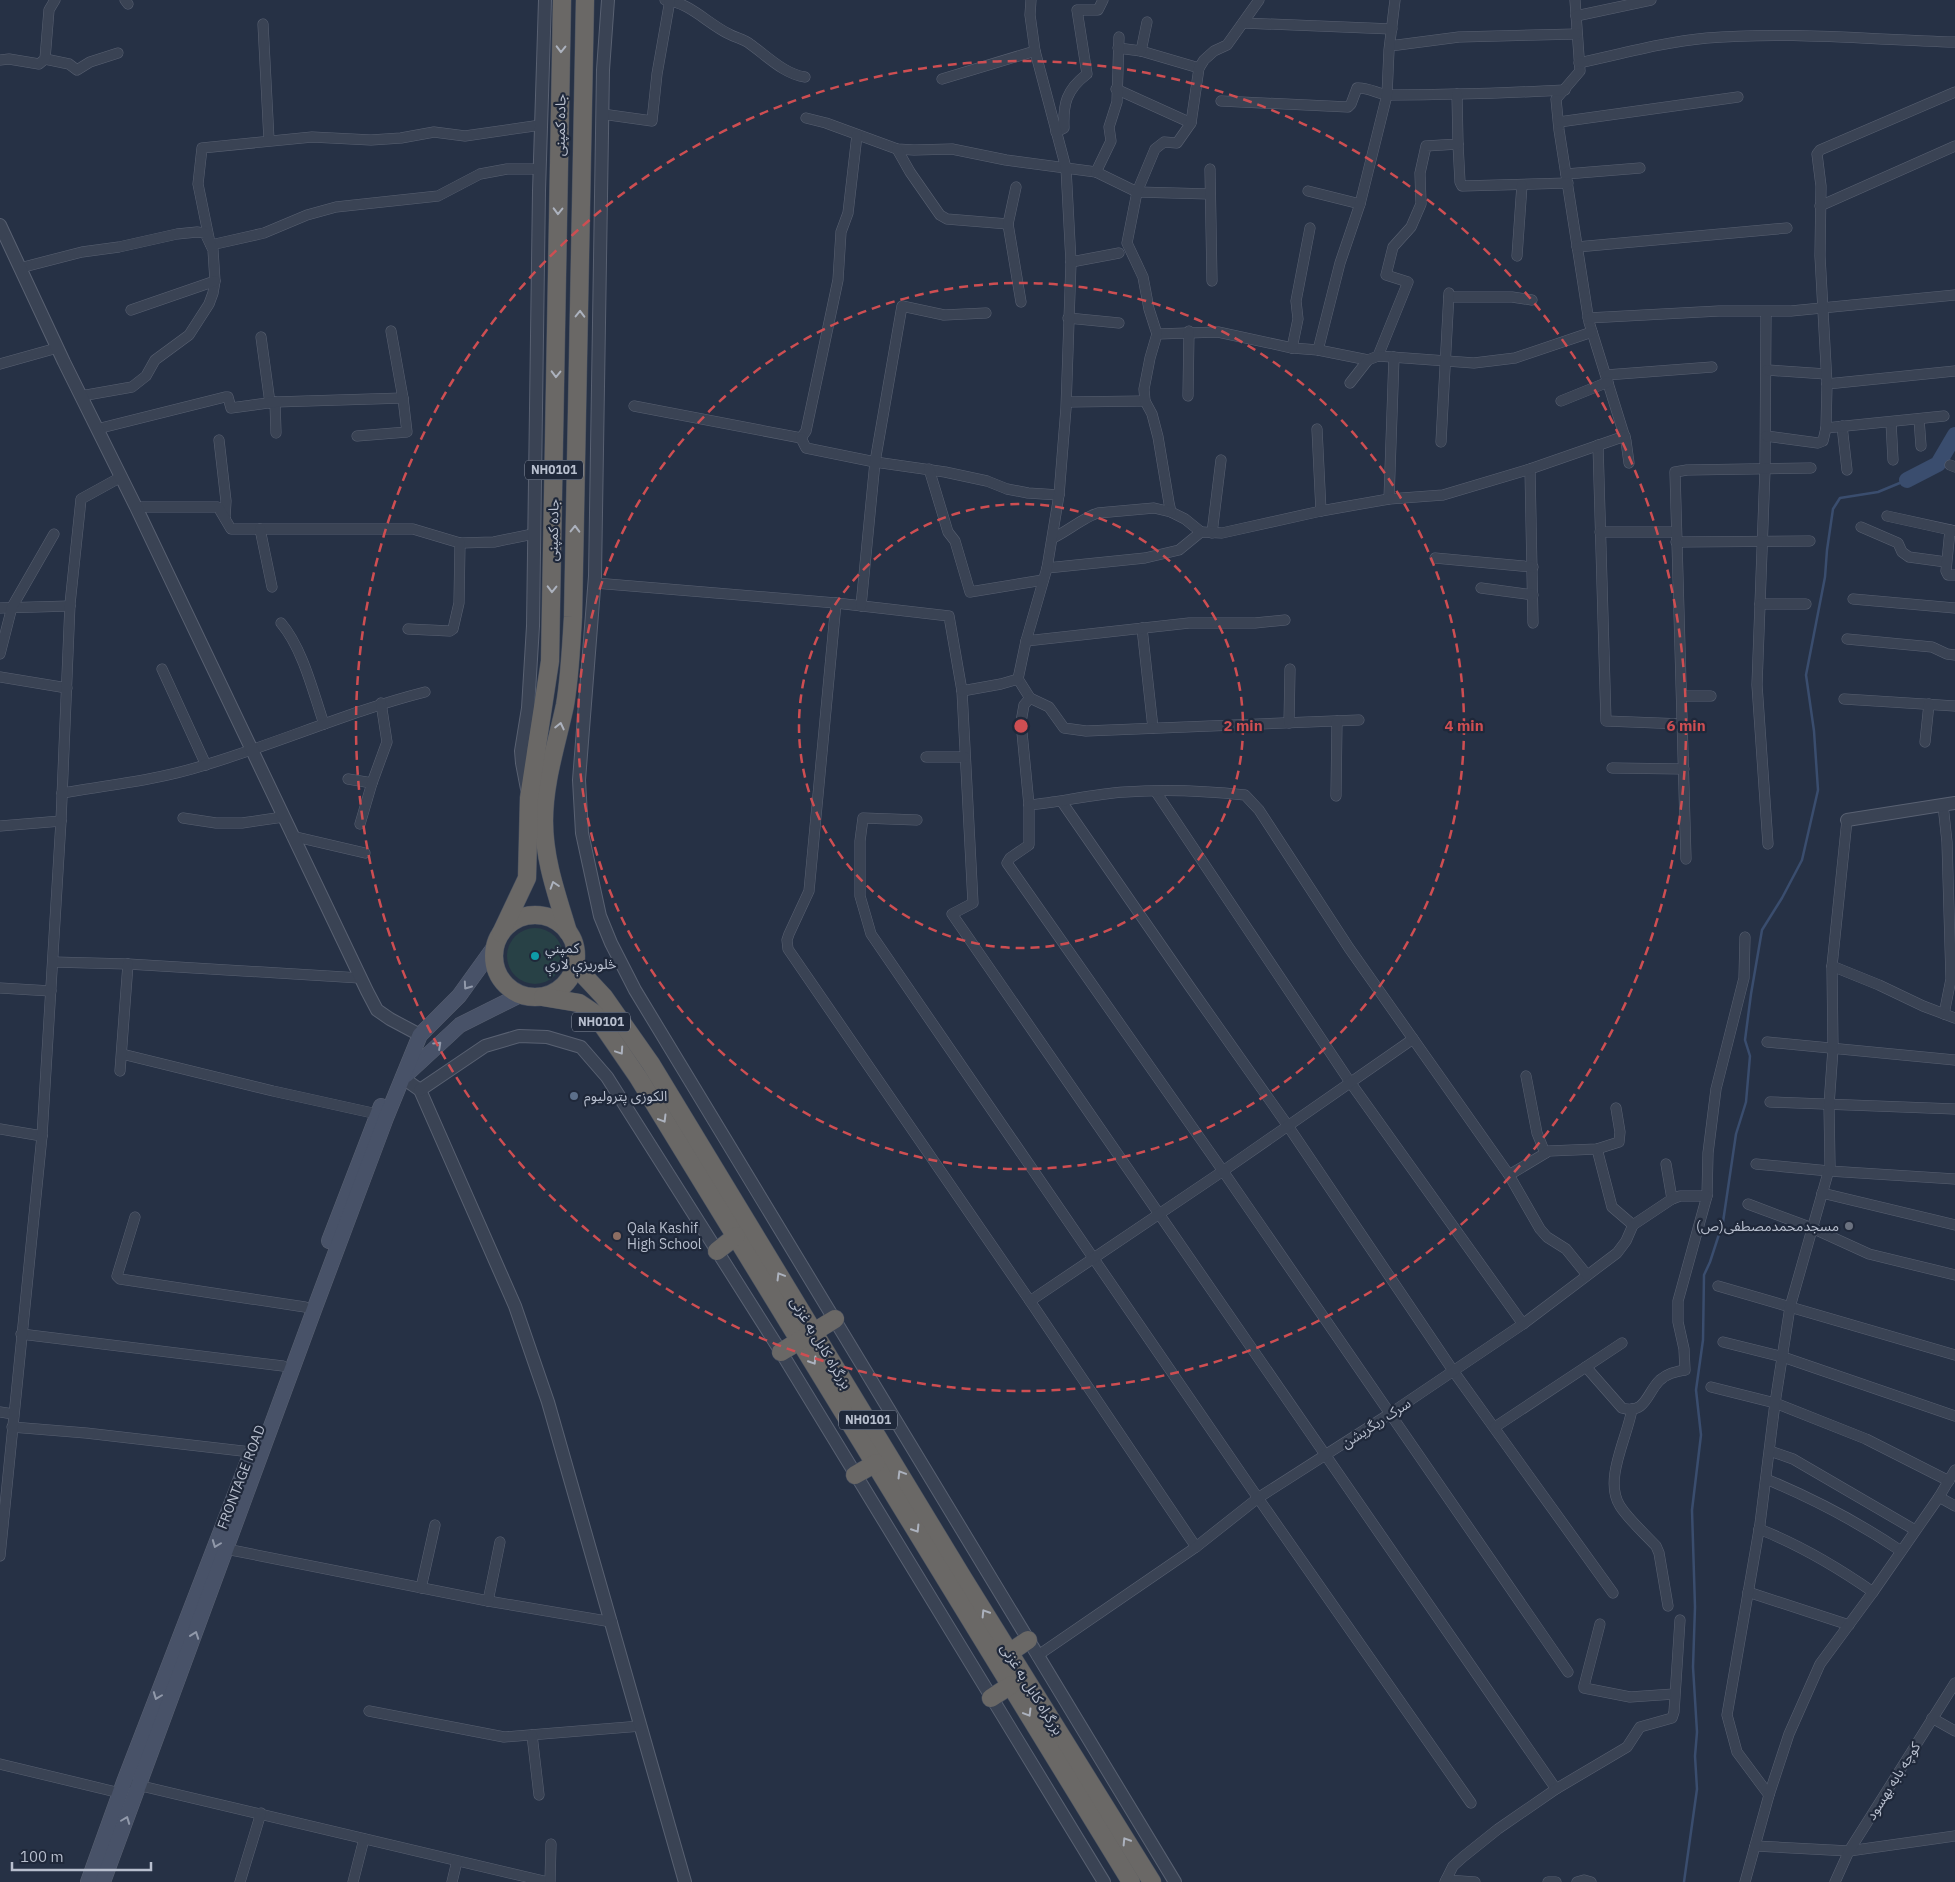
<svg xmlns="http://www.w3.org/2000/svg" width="1955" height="1882" font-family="'IBM Plex Sans','Noto Sans Arabic',sans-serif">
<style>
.green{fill:#284146}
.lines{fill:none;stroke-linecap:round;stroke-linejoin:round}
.stream{stroke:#3a4d6e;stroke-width:2.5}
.river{stroke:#3a4d6e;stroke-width:16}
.minor-casing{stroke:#596172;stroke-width:11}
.tertiary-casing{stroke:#596172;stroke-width:14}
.secondary-casing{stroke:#596172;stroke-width:16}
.trunk-casing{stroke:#454e5f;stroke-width:19}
.minor{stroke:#3a4354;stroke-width:10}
.tertiary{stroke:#3a4354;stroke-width:12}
.secondary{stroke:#485268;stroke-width:15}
.trunk{stroke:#6a6866;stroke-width:18}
.oneway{stroke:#acb2be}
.oneway2{stroke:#9199aa}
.ring{fill:none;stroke:#ce4e52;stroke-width:2.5;stroke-dasharray:9 6}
.culture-dot{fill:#0f9aa8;stroke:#1f283a;stroke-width:2}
.service-dot{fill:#5c6f8a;stroke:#1f283a;stroke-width:2}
.worship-dot{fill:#6b7280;stroke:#1f283a;stroke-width:2}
.education-dot{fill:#8d6e63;stroke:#1f283a;stroke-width:2}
.labels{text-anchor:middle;stroke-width:4.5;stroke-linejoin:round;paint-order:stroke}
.shield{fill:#1f283a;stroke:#8a92a2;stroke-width:1}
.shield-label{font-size:12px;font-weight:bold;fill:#b8bfce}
.street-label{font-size:14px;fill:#b8bfce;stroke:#1f283a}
.poi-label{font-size:14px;fill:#b8bfce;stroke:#1f283a;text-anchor:start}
.centre{fill:#ce4e52;stroke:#1f283a;stroke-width:2.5}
.ring-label{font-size:15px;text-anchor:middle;font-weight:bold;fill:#ce4e52;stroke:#1f283a;stroke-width:4.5;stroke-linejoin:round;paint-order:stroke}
</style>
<rect width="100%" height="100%" fill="#263145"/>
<circle class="green" cx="535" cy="956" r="28"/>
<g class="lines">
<polyline class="stream" points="1684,1882 1697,1789 1695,1756 1697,1732 1693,1667 1695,1607 1692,1510 1701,1435 1696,1390 1703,1340 1704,1275 1710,1262 1723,1222 1736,1134 1746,1102 1750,1056 1745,1040 1751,994 1762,930 1782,898 1802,860 1818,790 1814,731 1806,675 1825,577 1827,550 1833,509 1840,498 1878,492 1907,480"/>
<polyline class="river" points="1907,480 1938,464 1955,435"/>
<g class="minor-casing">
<g id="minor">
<polyline points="125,0 128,4"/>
<path d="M 665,0 C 689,2 708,24 729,34 C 736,38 744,39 750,44 C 767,56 784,74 805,77"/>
<polyline points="1575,0 1580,71 1556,99 1559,130 1589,322 1626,441 1629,463"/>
<polyline points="1576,16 1651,0"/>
<polyline points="1243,23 1392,29"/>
<polyline points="263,24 269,140"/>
<polyline points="1390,46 1459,37 1577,34"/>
<polyline points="1118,48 1141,51 1199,68"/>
<polyline points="1141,51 1147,22"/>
<polyline points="45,59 69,64 77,70 90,62 118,53"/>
<polyline points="0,60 9,59 39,64 45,59 49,10 55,0"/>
<path d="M 1579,63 C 1621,54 1664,42 1707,38 C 1788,31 1874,40 1955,42"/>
<polyline points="942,79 1035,51"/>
<polyline points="1116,89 1191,123"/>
<path d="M 1221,101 L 1348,107 L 1351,104 L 1357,88 C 1369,87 1379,95 1391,95 C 1449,95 1507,93 1565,90"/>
<polyline points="602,114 652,121 657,74 670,0"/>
<polyline points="806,118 826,123 897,149 914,150 952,149 1006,160 1096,172 1137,192 1210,194"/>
<polyline points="1559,122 1738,97"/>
<path d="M 1056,132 L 1064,128 C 1063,104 1066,90 1087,74 L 1077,10 L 1098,10 L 1103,0"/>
<polyline points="1458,144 1460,182 1462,186 1568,183"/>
<polyline points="897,149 910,172 940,215 947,219 1008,224"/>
<polyline points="1210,169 1212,281"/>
<polyline points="1096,172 1111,141 1109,127 1117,102 1119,37"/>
<polyline points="1566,174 1640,168"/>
<polyline points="1016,187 1008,224 1021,302"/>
<polyline points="1308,191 1360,204"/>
<polyline points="1820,206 1955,146"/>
<polyline points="209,238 198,184 202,148 312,137 371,140 401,138 434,132 465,136 541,125"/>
<polyline points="211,245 264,233 307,215 336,207 438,196 480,174 507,169 540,169"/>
<polyline points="1577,247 1787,228"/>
<polyline points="1517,256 1522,185"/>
<polyline points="1071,262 1119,253"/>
<polyline points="20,268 82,252 119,247 177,234 197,232 205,233 213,250 215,281 213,293 209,304 189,335 155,360 146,376 132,387 81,396"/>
<polyline points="1449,297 1512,297 1532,300"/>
<polyline points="131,310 215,281"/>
<polyline points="1766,312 1765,470 1757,685 1768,844"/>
<polyline points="1068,318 1119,323"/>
<polyline points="1588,318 1719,311 1791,311 1955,295"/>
<polyline points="1157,334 1218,332 1292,348 1318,350 1368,360"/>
<polyline points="261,337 270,403"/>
<polyline points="1292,348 1298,319 1296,301 1310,228"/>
<polyline points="1318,350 1340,263 1360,204 1387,95 1389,50 1395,0"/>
<polyline points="1378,356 1408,282 1386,275 1393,247 1411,227 1421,204 1420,173 1426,146 1458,144 1457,94"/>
<polyline points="0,364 57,348"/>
<polyline points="1767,370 1826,374"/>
<polyline points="1606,375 1712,367"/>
<polyline points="1350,383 1368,360 1378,356 1474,363 1515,358 1592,332"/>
<polyline points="1827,384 1955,371"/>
<polyline points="1188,396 1189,331"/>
<polyline points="1561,401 1608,382"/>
<polyline points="275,402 276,433"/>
<polyline points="1067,402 1145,401"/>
<polyline points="634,406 801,438 806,431 838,280 841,232 848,213 857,135"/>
<polyline points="1919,419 1921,446"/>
<polyline points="1891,422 1893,460"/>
<polyline points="1842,426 1847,470"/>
<polyline points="1826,428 1944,416"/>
<polyline points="97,429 225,397 228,397 231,408 275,402 403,398"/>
<polyline points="1317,429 1321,511"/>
<polyline points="357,436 407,432 403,398 391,331"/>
<polyline points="1766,436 1818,443 1823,441 1826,428 1827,384 1820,256 1821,186 1817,154 1820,150 1955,92"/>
<polyline points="801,438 806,448 875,462 945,472 987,481 1007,489 1028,493 1059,495"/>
<polyline points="219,440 226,501 225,518"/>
<polyline points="1441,442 1449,293"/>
<polyline points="1598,445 1606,721 1683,724"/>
<polyline points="1950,465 1955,467"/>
<polyline points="929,469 948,532 955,541 970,592 1043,580"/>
<polyline points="1530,469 1533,623"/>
<polyline points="1389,499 1394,357"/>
<polyline points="136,507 218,507 231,529 413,529 460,543 494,542 533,534"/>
<polyline points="1887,516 1955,531"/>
<polyline points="1861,527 1898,543 1902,552 1909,557 1946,562"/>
<polyline points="260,529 272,587"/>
<polyline points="1950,530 1946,571 1948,575 1955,575"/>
<polyline points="1201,532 1185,519 1171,512 1169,503 1158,437 1152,414 1145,401 1144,389 1150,358 1157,334 1149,309 1143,277 1127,243 1137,192 1155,149 1164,142 1177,143 1191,123 1199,68 1204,60 1214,51 1227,45 1259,0"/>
<polyline points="1600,532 1675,532"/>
<polyline points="1212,533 1221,460"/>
<path d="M 1053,538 C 1066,532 1086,516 1098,513 L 1154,508 L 1171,512"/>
<polyline points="1676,542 1810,541"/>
<polyline points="1435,558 1533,567"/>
<polyline points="1047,568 1145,558 1179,550 1201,532 1222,533 1321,511 1389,499 1443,495 1530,469 1625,436"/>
<polyline points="595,583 836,603 949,616 962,691 973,903 952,914 1556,1789"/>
<polyline points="1481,588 1533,595"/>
<polyline points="1853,599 1955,608"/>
<polyline points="836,603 809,891 789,934 787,940 788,949 1030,1301 1196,1547"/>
<polyline points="1760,604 1806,604"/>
<polyline points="861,606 875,462 902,306 944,315 986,313"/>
<polyline points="0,608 70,606"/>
<path d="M 281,623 C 303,649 313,692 324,724"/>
<polyline points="1142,628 1153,728"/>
<polyline points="408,629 450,631 453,629 459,603 460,543"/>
<polyline points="1847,639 1932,647 1947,654 1955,655"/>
<polyline points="1026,641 1189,623 1255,623 1285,620"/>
<polyline points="0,654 12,607 54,534"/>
<polyline points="162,669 206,765"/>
<polyline points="0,677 67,688"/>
<polyline points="1018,679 1030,698 1049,707 1064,728 1086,731 1359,720"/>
<polyline points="962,691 1001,684 1018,679 1026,641 1047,568 1059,495 1066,408 1071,262 1066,168 1035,51 1030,15 1031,0"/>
<polyline points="1682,696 1711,696"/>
<polyline points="1844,699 1955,706"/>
<polyline points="1289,723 1290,669"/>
<polyline points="1925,742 1929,704"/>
<polyline points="926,757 965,757"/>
<polyline points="1612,768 1684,769"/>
<polyline points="348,779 372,783"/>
<polyline points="1156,792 1350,1082 1523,1324"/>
<path d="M 62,793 C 110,785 158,780 205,765 C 279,743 350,711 425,692"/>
<polyline points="1336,796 1337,721"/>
<polyline points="1062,802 1190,987 1288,1126 1454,1372 1613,1593"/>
<polyline points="1029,805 1021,722 1024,705 1030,698"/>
<polyline points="1943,805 1947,842 1951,979 1944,1014"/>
<polyline points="183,818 216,823 242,823 283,817"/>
<polyline points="917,820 863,818 860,841 860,896 871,934 1258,1498 1471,1803"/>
<polyline points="360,824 372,783 387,742 381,703"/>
<polyline points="0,826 61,821"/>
<polyline points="292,836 365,853"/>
<polyline points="1686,859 1675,472 1687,470 1811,468"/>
<polyline points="53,962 128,964 360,978"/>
<polyline points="1832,966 1879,985 1923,1006 1955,1018"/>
<polyline points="0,988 51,991"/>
<polyline points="1767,1042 1955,1060"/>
<polyline points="122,1054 273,1091 377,1114"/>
<polyline points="120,1071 128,964"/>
<polyline points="1526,1076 1537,1133 1545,1153"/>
<polyline points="1770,1102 1955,1109"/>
<polyline points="0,1129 42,1136"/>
<polyline points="1597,1149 1612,1207 1633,1225"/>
<polyline points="1666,1164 1672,1199"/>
<polyline points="1756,1164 1829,1171 1955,1179"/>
<polyline points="1509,1175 1549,1151 1597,1149 1619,1142 1620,1132 1616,1108"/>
<polyline points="1822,1193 1955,1225"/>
<polyline points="1748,1204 1812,1228 1869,1254 1955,1275"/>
<polyline points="135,1217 117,1276 120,1279 305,1307"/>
<polyline points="1718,1286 1955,1355"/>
<polyline points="1030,1301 1223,1171 1413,1039"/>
<polyline points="21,1334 283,1366"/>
<polyline points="1723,1342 1783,1357 1955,1416"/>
<path d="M 1586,1367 L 1622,1408 C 1646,1415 1647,1392 1660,1380 C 1668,1373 1675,1372 1685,1370 L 1684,1349 L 1678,1322 L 1678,1301 L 1707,1196 L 1708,1153 L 1716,1089 L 1744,978 L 1745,937"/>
<polyline points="1711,1387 1775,1403 1866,1439 1949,1481"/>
<path d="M 1632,1409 C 1628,1436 1603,1480 1620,1506 C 1629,1520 1644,1533 1656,1546 L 1659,1553 L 1668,1606"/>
<polyline points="0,1412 13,1414"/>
<polyline points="12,1427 86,1433 251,1452"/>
<polyline points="1495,1427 1622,1343"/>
<polyline points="1770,1451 1793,1459 1915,1530"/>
<path d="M 1766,1479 C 1814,1499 1858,1522 1901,1551"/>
<polyline points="1939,1497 1955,1506"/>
<path d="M 1759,1529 C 1800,1545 1837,1567 1873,1592"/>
<polyline points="226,1549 488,1601 612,1622"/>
<polyline points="0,1556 42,1136 61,821 70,604 80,509 81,499 121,477"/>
<polyline points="421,1588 435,1525"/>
<polyline points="1748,1592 1849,1625"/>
<polyline points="488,1601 500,1542"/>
<polyline points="1600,1624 1584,1686 1584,1688 1630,1697 1674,1694"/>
<polyline points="1037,1656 1196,1547 1258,1498 1391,1413 1523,1324 1617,1253 1626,1241 1633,1225 1672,1199 1680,1196 1707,1196"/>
<path d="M 1568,1672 L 1223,1171 L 1007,863 L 1010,858 L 1029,845 L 1029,805 C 1061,802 1093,794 1125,792 C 1162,789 1208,791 1245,795 L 1259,810 L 1349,948 L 1509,1175 L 1540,1229 L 1547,1237 L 1566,1249 L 1587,1275"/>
<polyline points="369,1711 504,1737 641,1726"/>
<polyline points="1932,1718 1955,1731"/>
<polyline points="532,1735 539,1795"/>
<polyline points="0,1764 120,1793"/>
<polyline points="133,1784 548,1882"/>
<polyline points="1769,1795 1737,1752 1727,1715 1760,1524 1775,1403 1790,1307 1830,1166 1829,1105 1833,1049 1832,966 1847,820"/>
<polyline points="1755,1846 1849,1851 1955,1836"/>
<polyline points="1446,1880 1475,1882"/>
<polyline points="240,1882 261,1813"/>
<polyline points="353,1882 364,1839"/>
<polyline points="452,1882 457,1861"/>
<polyline points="550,1882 551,1844"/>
<polyline points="1445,1882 1453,1866 1463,1857 1498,1829 1556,1789 1627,1747 1640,1727 1672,1718 1674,1712 1680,1620"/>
<polyline points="1548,1882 1556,1882"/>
<polyline points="1577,1882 1584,1880 1591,1882"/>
<polyline points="1745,1882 1769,1795 1789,1734 1820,1664 1873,1592 1939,1497 1955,1470"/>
<polyline points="1835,1882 1849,1851 1955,1683"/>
</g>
</g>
<g class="tertiary-casing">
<g id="tertiary">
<polyline points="608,0 603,70 595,576 579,780 582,833 600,916 611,943 635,990 1175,1882"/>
<polyline points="0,225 64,362 136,507 367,991 377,1010 390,1019 420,1035"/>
<polyline points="527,789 522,763 521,751 528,708 533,626 539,191 545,0"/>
<polyline points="1847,820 1955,803"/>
<polyline points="403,1078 420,1090 515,1306 548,1402 685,1882"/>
<polyline points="420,1090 485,1046 519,1036 547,1037 581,1047 607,1077 781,1352 1104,1882"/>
</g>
</g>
<g class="secondary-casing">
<g id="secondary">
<polyline points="406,1075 460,1025 520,995"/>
<polyline points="329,1241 381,1106"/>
<polyline points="88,1882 124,1782 251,1453"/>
<polyline points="103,1882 314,1310 386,1118 420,1035 459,996 495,946"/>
</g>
</g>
<g class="trunk-casing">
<g id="trunk">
<circle cx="535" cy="956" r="41"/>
<path d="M 568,932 C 557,895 544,860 544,821 C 544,781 557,743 565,705 C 570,676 571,647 573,617 L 585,0"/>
<polyline points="501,933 527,878 529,798 550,661 562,0"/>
<polyline points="575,966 604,997 651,1064 963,1578 1152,1882"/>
<polyline points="543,997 579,1003 594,1013 638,1077 1131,1882"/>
<polyline points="717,1251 736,1236"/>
<polyline points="781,1352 835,1319"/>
<polyline points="855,1475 876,1463"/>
<polyline points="1009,1653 1028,1640"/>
<polyline points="991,1698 1011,1685"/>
</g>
</g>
<use href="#minor" class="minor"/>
<use href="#tertiary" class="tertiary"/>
<use href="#secondary" class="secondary"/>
<use href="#trunk" class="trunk"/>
</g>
<defs><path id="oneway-chevron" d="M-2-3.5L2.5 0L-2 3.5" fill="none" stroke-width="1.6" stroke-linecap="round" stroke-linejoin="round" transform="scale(1.25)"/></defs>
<g class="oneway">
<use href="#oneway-chevron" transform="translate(561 49) rotate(91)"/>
<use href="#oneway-chevron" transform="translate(558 211) rotate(91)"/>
<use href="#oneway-chevron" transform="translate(580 314) rotate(-89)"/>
<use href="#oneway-chevron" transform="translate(556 374) rotate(91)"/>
<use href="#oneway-chevron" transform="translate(575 529) rotate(-89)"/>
<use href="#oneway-chevron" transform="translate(552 589) rotate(91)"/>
<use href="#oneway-chevron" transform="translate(560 726) rotate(-77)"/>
<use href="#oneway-chevron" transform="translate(554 885) rotate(-108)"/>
<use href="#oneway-chevron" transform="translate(620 1051) rotate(56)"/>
<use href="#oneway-chevron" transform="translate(663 1119) rotate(59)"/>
<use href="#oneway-chevron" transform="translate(780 1276) rotate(-121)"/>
<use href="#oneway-chevron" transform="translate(813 1361) rotate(58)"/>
<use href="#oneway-chevron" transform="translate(901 1474) rotate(-121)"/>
<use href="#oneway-chevron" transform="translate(916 1529) rotate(58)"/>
<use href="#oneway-chevron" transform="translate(985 1613) rotate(-122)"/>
<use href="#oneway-chevron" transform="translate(1028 1713) rotate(59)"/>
<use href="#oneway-chevron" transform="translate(1126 1841) rotate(-122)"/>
</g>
<g class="oneway2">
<use href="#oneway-chevron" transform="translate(467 986) rotate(125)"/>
<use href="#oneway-chevron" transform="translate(438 1045) rotate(-43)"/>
<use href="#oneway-chevron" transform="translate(216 1544) rotate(111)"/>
<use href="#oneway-chevron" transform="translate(195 1635) rotate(-70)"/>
<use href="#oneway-chevron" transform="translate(157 1696) rotate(111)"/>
<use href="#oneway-chevron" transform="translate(126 1820) rotate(-69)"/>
</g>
<g class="ring">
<circle cx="1021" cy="726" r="222"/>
<circle cx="1021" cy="726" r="443"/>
<circle cx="1021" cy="726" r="665"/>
</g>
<circle class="culture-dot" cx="535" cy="956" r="5"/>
<circle class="service-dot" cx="574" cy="1096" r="5"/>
<circle class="worship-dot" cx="1849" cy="1226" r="5"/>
<circle class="education-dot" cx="617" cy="1236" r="5"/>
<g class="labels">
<g class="shield">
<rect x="525" y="460.5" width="58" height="19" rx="4"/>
<rect x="572" y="1012.5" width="58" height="19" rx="4"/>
<rect x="839" y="1410.5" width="58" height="19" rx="4"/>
</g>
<g class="shield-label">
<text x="554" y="474">NH0101</text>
<text x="601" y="1026">NH0101</text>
<text x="868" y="1424">NH0101</text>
</g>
<g class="street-label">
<text transform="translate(560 125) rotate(-89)" y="5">جاده کمپنی</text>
<text transform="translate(553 530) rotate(-89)" y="5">جاده کمپنی</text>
<text transform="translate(821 1343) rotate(59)" y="5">بزرگراه کابل به غزنی</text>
<text transform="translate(1376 1423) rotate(-33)" y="5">سرک ریگریشن</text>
<text transform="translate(241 1477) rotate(-69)" y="5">FRONTAGE ROAD</text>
<text transform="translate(1032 1689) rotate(58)" y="5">بزرگراه کابل به غزنی</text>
<text transform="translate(1893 1781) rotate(-58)" y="5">کوچه بابه بهسود</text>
</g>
<g class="poi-label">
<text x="545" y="953">کمپني<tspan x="545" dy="16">څلوريزې لارې</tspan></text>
<text x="584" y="1101">الکوزی پترولیوم</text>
<text x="1839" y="1231" text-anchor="end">مسجدمحمدمصطفی(ص)</text>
<text x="627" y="1233">Qala Kashif<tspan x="627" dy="16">High School</tspan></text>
</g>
</g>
<circle cx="1021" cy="726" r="8" class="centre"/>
<g class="ring-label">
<text x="1243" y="731">2 min</text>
<text x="1464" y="731">4 min</text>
<text x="1686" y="731">6 min</text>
</g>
<path d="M12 1862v8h139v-8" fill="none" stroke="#b8bfce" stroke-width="2.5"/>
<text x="20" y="1862" font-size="15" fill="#b8bfce" stroke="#1f283a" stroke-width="4" paint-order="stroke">100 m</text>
</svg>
